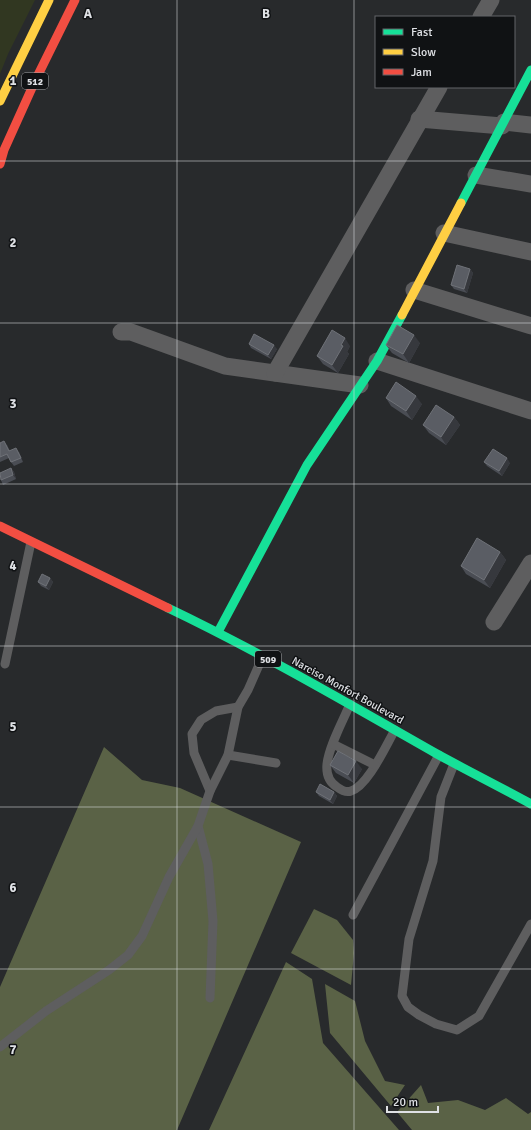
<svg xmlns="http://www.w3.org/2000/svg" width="531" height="1130" font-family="Signika,sans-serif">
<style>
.green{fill:#313721}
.water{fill:#5a6246}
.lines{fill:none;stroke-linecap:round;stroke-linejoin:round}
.lane{stroke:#5e5e5f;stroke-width:9}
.street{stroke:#5e5e5f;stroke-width:17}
.fast{stroke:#16e098;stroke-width:9}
.slow{stroke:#ffcf43;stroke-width:9}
.jam{stroke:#f24e42;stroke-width:9}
.wall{fill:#4a4d54}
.shaded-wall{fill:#36383d}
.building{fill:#5a5d64;stroke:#6f7278}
.grid{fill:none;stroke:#dfe1e5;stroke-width:1;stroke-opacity:0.55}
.labels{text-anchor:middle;stroke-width:3;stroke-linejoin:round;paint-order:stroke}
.shield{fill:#101214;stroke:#a1a3a6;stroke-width:1}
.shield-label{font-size:10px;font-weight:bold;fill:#dfe1e5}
.street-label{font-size:11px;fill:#dfe1e5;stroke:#101214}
.grid-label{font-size:13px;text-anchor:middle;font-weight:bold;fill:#dfe1e5;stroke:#101214;stroke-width:3;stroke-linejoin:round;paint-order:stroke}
</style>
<rect width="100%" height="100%" fill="#282a2c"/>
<polygon class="green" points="0,0 35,0 8,54 0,74"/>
<g class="water">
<polygon points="104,747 142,780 180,788 301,842 177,1130 0,1130 0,987"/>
<polygon points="314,909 337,920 353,940 354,953 351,985 291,953"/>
<polygon points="286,962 312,979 323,1043 399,1130 209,1130"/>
<polygon points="325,984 355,1001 365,1041 385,1081 405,1085 391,1106 330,1033"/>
<polygon points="421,1085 428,1103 458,1100 485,1110 506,1098 528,1114 531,1112 531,1130 412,1130 397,1112"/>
</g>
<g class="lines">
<g class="lane">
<polyline points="5,664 31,542"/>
<path d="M 350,704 C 343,721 329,746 327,764 C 326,774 329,782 337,787 C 341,790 346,793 351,791 C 368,786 386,745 395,730"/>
<polyline points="333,744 375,765"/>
<polyline points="228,755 276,763"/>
<polyline points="454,764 441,797 433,861 409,939 402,996 408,1007 419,1015 436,1024 457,1030 479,1016 531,924"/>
<polyline points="210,791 194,753 192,734 201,720 216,711 238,707"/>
<polyline points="198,826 208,864 213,921 210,998"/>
<polyline points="353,915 439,755"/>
<polyline points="0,1047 46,1011 109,970 128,955 142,936 169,877 198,826 210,791 228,755 238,707 248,690 263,656"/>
</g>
<g class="street">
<polyline points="481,17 491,0"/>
<polyline points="419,119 502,126"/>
<polyline points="504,122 531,125"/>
<polyline points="476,175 531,184"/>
<polyline points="444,233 531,252"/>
<polyline points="414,290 531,326"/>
<polyline points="121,332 131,332 225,366 360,385"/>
<polyline points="377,361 531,411"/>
<polyline points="275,373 439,87"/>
<polyline points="494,622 531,563"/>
</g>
<g class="fast">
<polyline points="461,203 531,70"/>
<path d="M 168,608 C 260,652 349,704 437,754 C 468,771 500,787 531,804"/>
<polyline points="218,632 307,465 377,361 402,315"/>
</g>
<g class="slow">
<polyline points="0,101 49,0"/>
<polyline points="402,315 461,203"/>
</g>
<g class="jam">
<polyline points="0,164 4,150 36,79 75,0"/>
<polyline points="0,526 168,608"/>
</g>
</g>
<g class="wall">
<polygon points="470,269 473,273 467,293 454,289 451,285"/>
<polygon points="420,343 409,363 392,353 386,345"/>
<polygon points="249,344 277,349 271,359 251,348"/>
<polygon points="350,346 347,352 349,354 338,373 323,364 317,356"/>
<polygon points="386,398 422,404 412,420 391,406"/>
<polygon points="454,417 460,425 446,445 429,433 423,425"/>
<polygon points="0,443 7,445 10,451 19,452 23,462 14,466 11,462 9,458 0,462"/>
<polygon points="484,462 510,463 502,476 487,466"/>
<polygon points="11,468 14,472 16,479 3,485 1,480"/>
<polygon points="500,552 506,560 490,588 466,574 461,566"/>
<polygon points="50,578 53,582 49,590 41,586 38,582"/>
<polygon points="330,765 362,769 354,783 336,773"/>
<polygon points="316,792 334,792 337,796 333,804 319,796"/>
</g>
<g class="shaded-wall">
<polygon points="470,269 473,273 467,293 464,289"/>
<polygon points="414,335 420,343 409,363 403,354"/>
<polygon points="345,338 350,346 347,352 349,354 338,373 332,365 341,345"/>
<polygon points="274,345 277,349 271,359 268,355"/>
<polygon points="416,396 422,404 412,420 406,411"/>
<polygon points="454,417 460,425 446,445 441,437"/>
<polygon points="4,441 7,445 11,455"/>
<polygon points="16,448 19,452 23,462"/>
<polygon points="507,458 510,463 502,476 499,471"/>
<polygon points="11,468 14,472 16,479 13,475"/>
<polygon points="500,552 506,560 490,588 484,580"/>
<polygon points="50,578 53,582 49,590 46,586"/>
<polygon points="356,761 362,769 354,783 348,775"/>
<polygon points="334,792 337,796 333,804 330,800"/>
</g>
<g class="building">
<polygon points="457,265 470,269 464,289 451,285"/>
<polygon points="397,325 414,335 403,354 386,345"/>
<polygon points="332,330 345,338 341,345 343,346 332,365 317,356"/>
<polygon points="254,334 274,345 268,355 249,344"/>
<polygon points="396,382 416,396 406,411 386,398"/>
<polygon points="436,405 454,417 441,437 423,425"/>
<polygon points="4,441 9,451 16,448 21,458 11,462 7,454 0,457 0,443"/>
<polygon points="493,449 507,458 499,471 484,462"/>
<polygon points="11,468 13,475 1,480 0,473"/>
<polygon points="477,538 500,552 484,580 461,566"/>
<polygon points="42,574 50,578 46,586 38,582"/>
<polygon points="338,751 356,761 348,775 330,765"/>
<polygon points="320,784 334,792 330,800 316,792"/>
</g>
<path class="grid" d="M 177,0 L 177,1130M 354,0 L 354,1130M 0,161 L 531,161M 0,323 L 531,323M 0,484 L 531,484M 0,646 L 531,646M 0,807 L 531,807M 0,969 L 531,969"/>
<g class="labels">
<g class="shield">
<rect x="22" y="73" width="26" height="16" rx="3"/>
<rect x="255" y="651" width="26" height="16" rx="3"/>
</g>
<g class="shield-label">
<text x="35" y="85">512</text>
<text x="268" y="663">509</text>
</g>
<g class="street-label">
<text transform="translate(348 690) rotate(29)" y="4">Narciso Monfort Boulevard</text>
</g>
</g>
<g class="grid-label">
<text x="88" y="18">A</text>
<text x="266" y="18">B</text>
<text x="13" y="85">1</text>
<text x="13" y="247">2</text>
<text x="13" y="408">3</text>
<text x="13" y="570">4</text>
<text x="13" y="731">5</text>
<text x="13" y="892">6</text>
<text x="13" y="1054">7</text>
</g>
<rect x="375" y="16" width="140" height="72" fill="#101214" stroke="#636568"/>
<rect x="383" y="29" width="20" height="6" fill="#16e098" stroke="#636568"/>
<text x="411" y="36" font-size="12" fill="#dfe1e5">Fast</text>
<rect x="383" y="49" width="20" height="6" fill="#ffcf43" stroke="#636568"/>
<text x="411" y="56" font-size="12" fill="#dfe1e5">Slow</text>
<rect x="383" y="69" width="20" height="6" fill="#f24e42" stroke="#636568"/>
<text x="411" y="76" font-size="12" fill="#dfe1e5">Jam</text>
<path d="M387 1106v6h51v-6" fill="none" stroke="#dfe1e5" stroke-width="2"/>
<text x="393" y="1106" font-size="12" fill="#dfe1e5" stroke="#101214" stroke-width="3" paint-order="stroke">20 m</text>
</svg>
